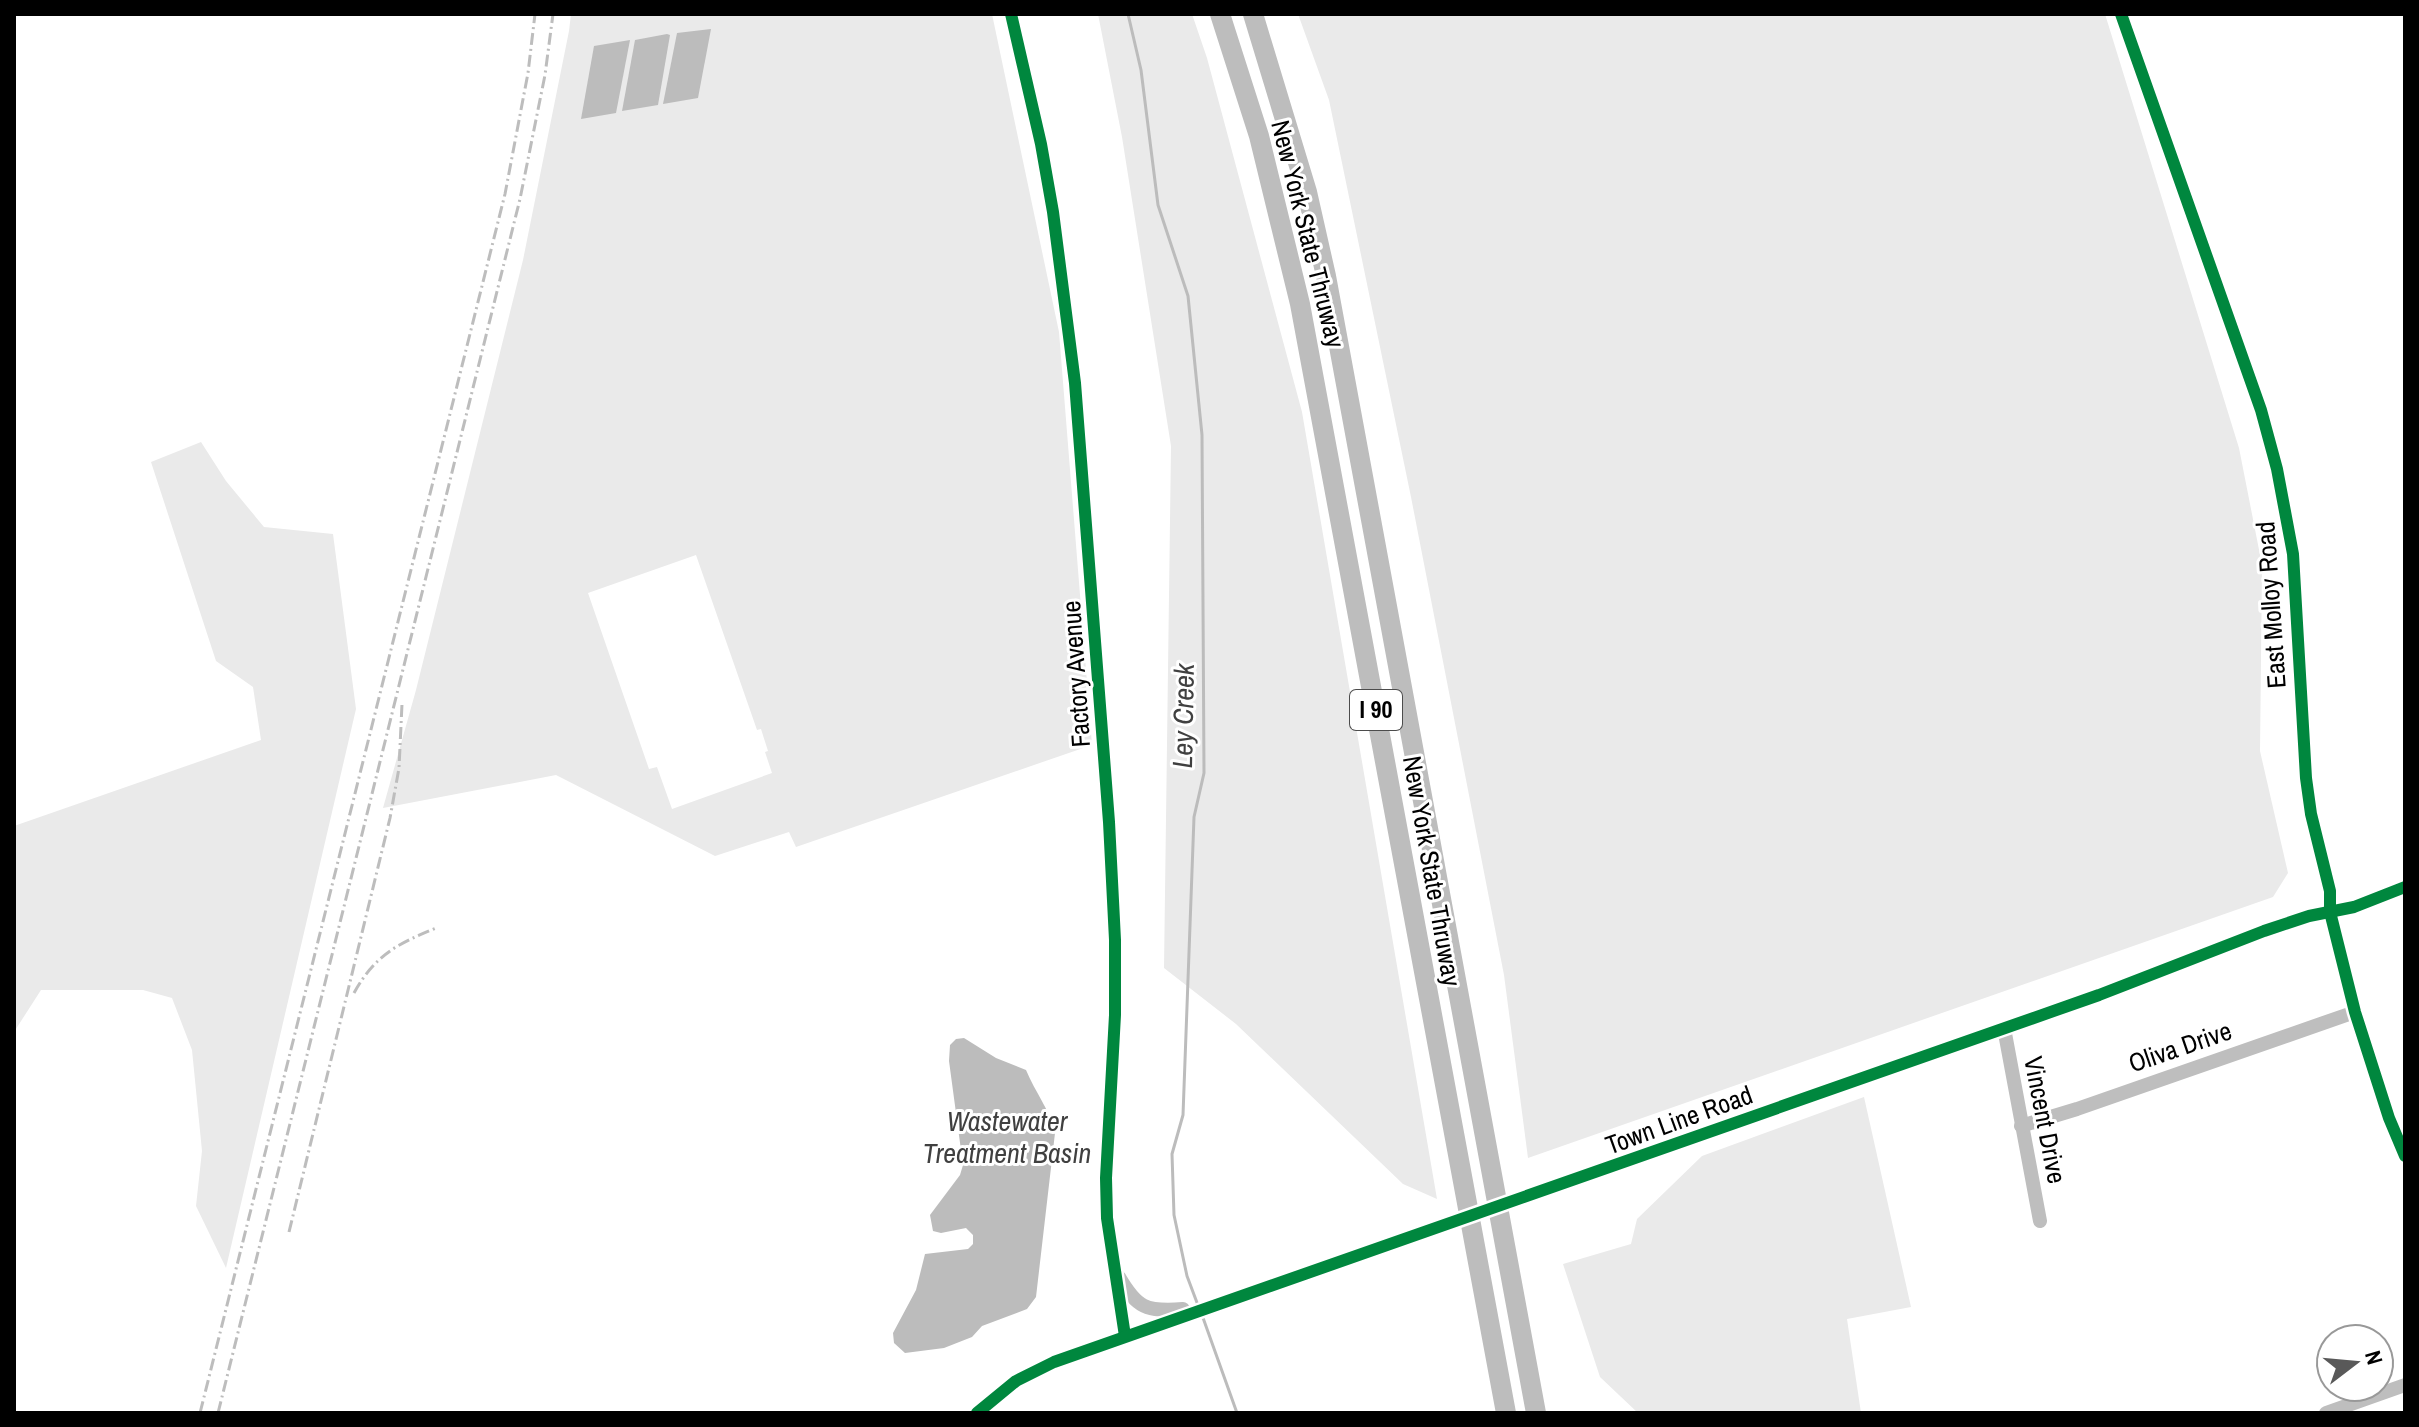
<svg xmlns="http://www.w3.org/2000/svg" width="2419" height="1427" font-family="'Archivo Narrow',sans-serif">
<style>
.green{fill:#eaeaea;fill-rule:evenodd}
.water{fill:#bcbcbc}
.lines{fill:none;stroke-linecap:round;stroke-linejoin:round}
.stream{stroke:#bcbcbc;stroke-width:3}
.minor{stroke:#bebebe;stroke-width:14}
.highway{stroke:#bdbdbd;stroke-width:20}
.rail{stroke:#bdbdbd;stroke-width:3;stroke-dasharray:12 4 2 4;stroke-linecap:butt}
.cycleway-casing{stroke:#fff;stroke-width:17}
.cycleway{stroke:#00873e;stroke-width:12}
.labels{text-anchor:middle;stroke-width:6;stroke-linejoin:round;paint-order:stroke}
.shield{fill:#fff;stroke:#4c4c4c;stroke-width:2}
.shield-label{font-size:24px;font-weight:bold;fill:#000}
.street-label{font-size:26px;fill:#000;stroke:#fff}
.water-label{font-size:28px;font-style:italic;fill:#404040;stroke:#fff}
</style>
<rect width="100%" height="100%" fill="#fff"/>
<g class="green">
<path d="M 571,14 L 992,14 L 1059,332 L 1092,745 L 796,847 L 789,832 L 715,856 L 556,775 L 383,808 L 416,690 L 523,260 L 569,31 ZM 696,555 L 757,730 L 761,729 L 768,751 L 765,752 L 772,773 L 672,809 L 657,767 L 649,769 L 588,593 Z"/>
<polygon points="1098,14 1192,14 1207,58 1302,412 1437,1199 1403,1184 1236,1024 1164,968 1171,446 1122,137"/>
<polygon points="1298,14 2105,14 2239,448 2262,565 2260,751 2288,873 2273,897 1528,1158 1504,975 1411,497 1329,100"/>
<polygon points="201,442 226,481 264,527 333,534 356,709 226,1268 196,1206 202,1151 192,1050 172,998 143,990 41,990 14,1032 14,826 261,740 253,687 216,661 151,462"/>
<polygon points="1864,1097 1911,1307 1847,1319 1861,1413 1638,1413 1600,1377 1563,1264 1631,1244 1637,1219 1702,1156"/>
</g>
<g class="water">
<polygon points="711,29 698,98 663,104 677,33"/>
<polygon points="667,34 670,35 658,105 622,111 635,40"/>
<polygon points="630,40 616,113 581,119 594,46"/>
<path d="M 964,1038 L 996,1058 L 1026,1070 C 1035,1092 1050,1110 1055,1133 L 1036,1297 L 1027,1309 L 982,1326 L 972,1337 L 944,1348 L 905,1353 L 894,1343 L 893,1333 L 916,1290 L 925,1254 L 968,1249 L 973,1244 L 973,1235 L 966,1228 L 941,1233 L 933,1231 L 930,1215 L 960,1175 L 963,1165 L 949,1061 L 950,1045 L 956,1039 Z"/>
</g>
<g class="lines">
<g class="stream">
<polyline points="1128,14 1141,70 1158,205 1188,296 1202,435 1204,773 1194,817 1183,1115 1172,1154 1174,1215 1187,1276 1199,1308"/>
<polyline points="1202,1315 1237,1413"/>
</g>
<g class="minor">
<polyline points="1011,14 1041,144 1053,212 1075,383 1109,822 1115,940 1115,1015 1106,1178 1107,1218 1125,1336"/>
<polyline points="2121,14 2261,410 2277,469 2293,554 2306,778 2311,814 2330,891 2330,912 2355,1012 2389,1118 2405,1156"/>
<polyline points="2004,1028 2040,1221"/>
<polyline points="2021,1126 2077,1109 2355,1012"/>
<path d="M 1119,1277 C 1137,1308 1146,1312 1183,1309"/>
<polyline points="977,1413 1016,1381 1054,1362 2099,995 2264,931 2309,916 2354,907 2405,887"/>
<polyline points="2326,1413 2405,1385"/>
</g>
<g class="highway">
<polyline points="1220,14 1259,136 1300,304 1506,1413"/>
<polyline points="1253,14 1307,192 1326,276 1536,1413"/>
</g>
<g class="rail">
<path d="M 354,993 C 375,955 397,944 436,928"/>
<polyline points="289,1232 390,818 399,768 402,704"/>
<polyline points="200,1413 505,194 528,73 535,14"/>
<polyline points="218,1413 520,199 545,75 553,14"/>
</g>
<g class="cycleway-casing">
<g id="cycleway">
<polyline points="1011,14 1041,144 1053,212 1075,383 1109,822 1115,940 1115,1015 1106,1178 1107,1218 1125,1336"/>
<polyline points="2121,14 2261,410 2277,469 2293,554 2306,778 2311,814 2330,891 2330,912 2355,1012 2389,1118 2405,1156"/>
<polyline points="977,1413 1016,1381 1054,1362 2099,995 2264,931 2309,916 2354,907 2405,887"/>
</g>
</g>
<use href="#cycleway" class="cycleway"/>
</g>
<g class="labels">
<rect class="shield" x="1350" y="690" width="52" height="40" rx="6"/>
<g class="shield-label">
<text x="1376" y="718">I 90</text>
</g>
<g class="street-label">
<text transform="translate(1308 234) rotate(76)" y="9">New York State Thruway</text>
<text transform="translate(2271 605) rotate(-94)" y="9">East Molloy Road</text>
<text transform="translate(1076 674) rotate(-94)" y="9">Factory Avenue</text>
<text transform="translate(1432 871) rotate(80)" y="9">New York State Thruway</text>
<text transform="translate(2180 1047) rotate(-19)" y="9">Oliva Drive</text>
<text transform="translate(1679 1120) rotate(-20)" y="9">Town Line Road</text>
<text transform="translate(2045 1120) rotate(79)" y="9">Vincent Drive</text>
</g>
<g class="water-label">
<text transform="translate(1183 716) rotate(-89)" y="10">Ley Creek</text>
<text x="1007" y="1131">Wastewater<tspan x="1007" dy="32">Treatment Basin</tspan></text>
</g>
</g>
<rect width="2419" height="1427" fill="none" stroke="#000000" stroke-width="32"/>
<g transform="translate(2355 1363) rotate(74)"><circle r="38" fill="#ffffff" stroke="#999999" stroke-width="2"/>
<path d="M0-6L14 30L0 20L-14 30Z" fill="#595959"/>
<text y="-12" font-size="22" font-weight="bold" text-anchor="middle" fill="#000000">N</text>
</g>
</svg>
